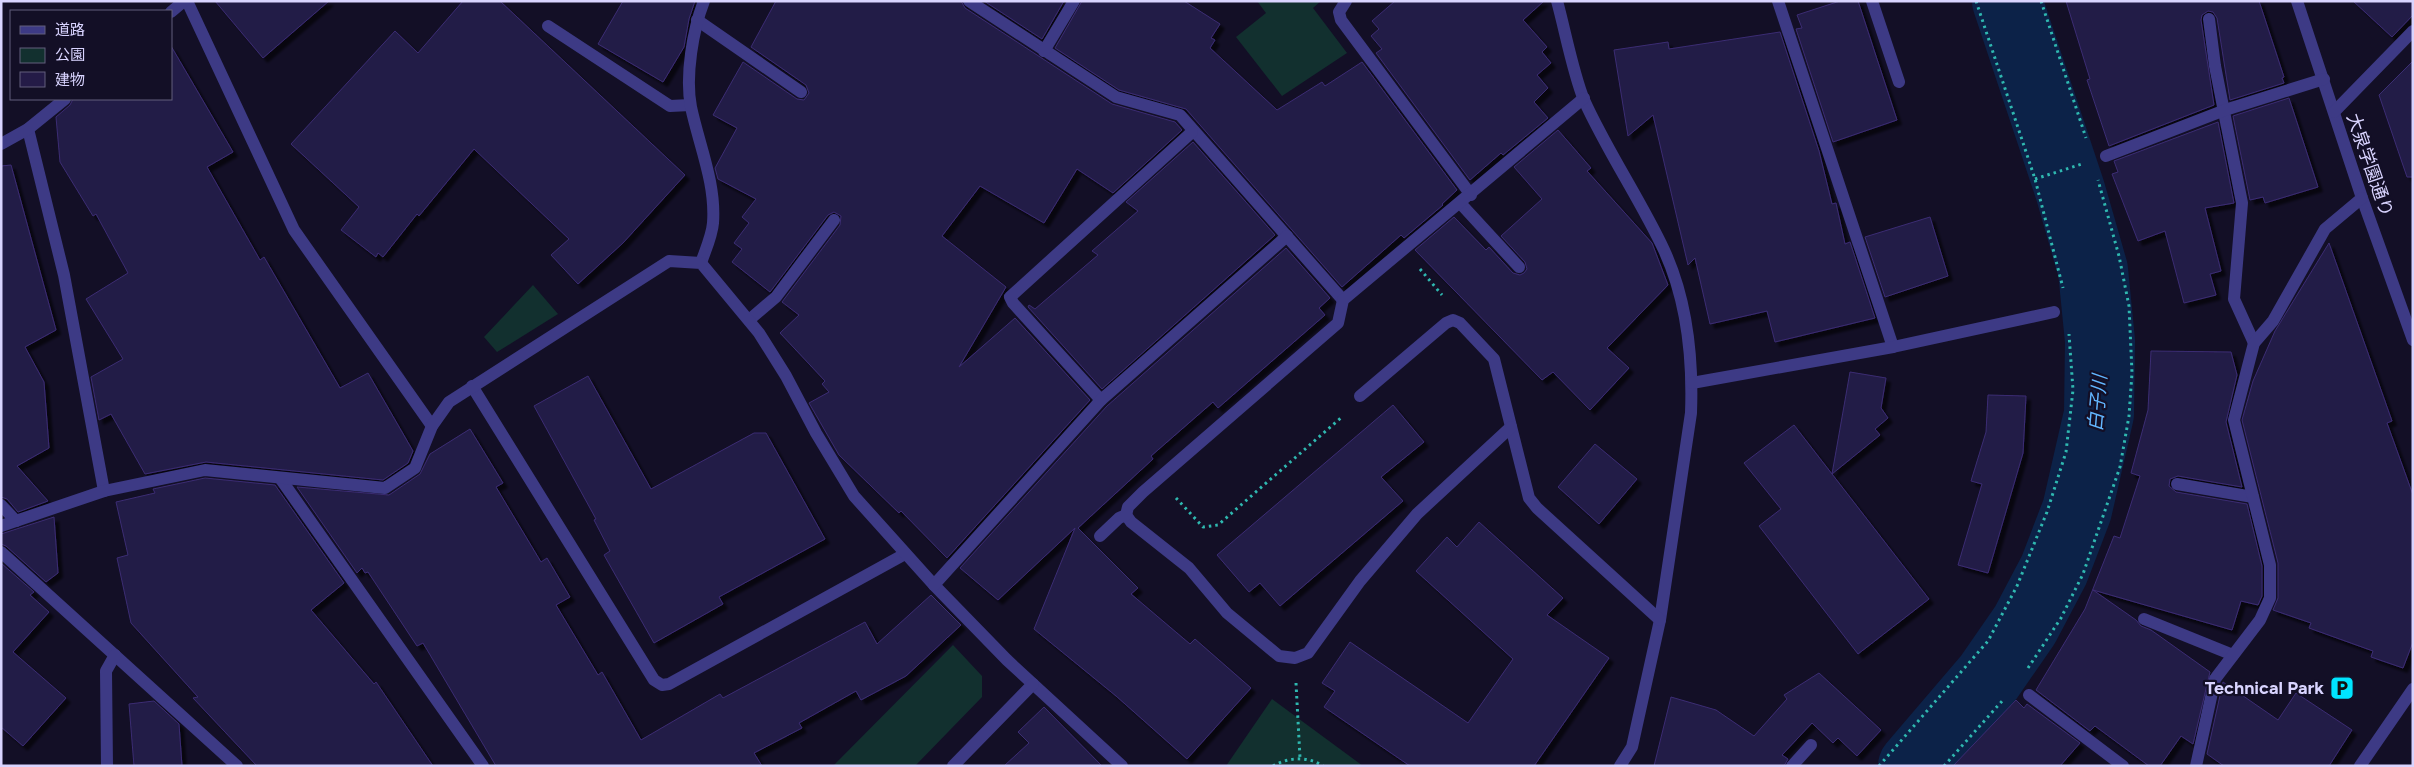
<svg xmlns="http://www.w3.org/2000/svg" width="2414" height="767" font-family="Figtree,'Noto Sans JP',sans-serif">
<style>
.green{fill:#12302f}
.lines{fill:none;stroke-linecap:round;stroke-linejoin:round}
.river{stroke:#0c2248;stroke-width:70}
.building{fill:#241b47;stroke:#3b2d73;filter:url(#shadow)}
.path{stroke:#2fb8b0;stroke-width:3;stroke-dasharray:2.5 4;stroke-linecap:butt}
.minor{stroke:#3d3a85;stroke-width:12}
.labels{text-anchor:middle;stroke-width:4.5;stroke-linejoin:round;paint-order:stroke}
.street-label{font-size:18px;fill:#d9d4ff;stroke:#130f26}
.poi-label{font-size:18px;font-weight:bold;fill:#d9d4ff;stroke:#130f26;text-anchor:end}
.water-label{font-size:19px;font-style:italic;fill:#62b6ff;stroke:#130f26}
</style>
<defs>
<filter id="shadow"><feDropShadow dx="4.5" dy="4.5" stdDeviation="1" flood-color="#0009"/></filter>
</defs>
<rect width="100%" height="100%" fill="#130f26"/>
<g class="green">
<polygon points="1257,1 1321,1 1313,8 1347,53 1282,96 1236,37 1266,13"/>
<polygon points="533,285 558,314 497,352 484,337"/>
<polygon points="953,645 982,676 982,697 915,766 833,766"/>
<polygon points="1272,699 1363,766 1226,766"/>
</g>
<g class="lines">
<polyline class="river" points="1913,766 1989,677 2025,625 2054,570 2077,510 2099,414 2100,341 2093,270 2070,190 2007,1"/>
</g>
<g class="building">
<polygon points="215,1 329,1 263,58"/>
<polygon points="463,1 500,1 685,175 623,243 578,284 551,255 569,239 474,149 419,216 417,214 383,257 378,253 376,257 341,230 359,207 291,144 395,31 418,53"/>
<polygon points="623,1 695,1 689,19 684,47 663,82 598,44"/>
<polygon points="776,1 961,1 965,8 1112,104 1175,122 1182,130 1113,193 1077,169 1044,223 980,186 942,236 1006,287 959,367 1015,318 1090,400 947,558 901,511 899,513 839,455 809,403 829,392 822,384 825,381 780,333 799,315 782,302 840,225 841,216 834,212 828,215 770,292 732,262 742,249 734,243 749,223 742,217 756,199 718,179 715,168 737,128 713,115 743,62 797,99 804,100 809,93 806,85 751,47"/>
<polygon points="984,1 1064,1 1042,39"/>
<polygon points="1082,1 1184,1 1220,24 1211,38 1215,40 1210,48 1277,110 1322,82 1325,86 1362,62 1457,190 1442,204 1443,205 1404,238 1401,235 1342,287 1186,109 1119,90 1055,48"/>
<polygon points="1395,1 1544,1 1523,20 1547,47 1542,52 1551,63 1537,75 1548,88 1534,102 1548,118 1503,155 1501,153 1470,180 1376,53 1382,49 1371,36 1379,29 1372,21"/>
<polygon points="1840,1 1858,1 1897,120 1833,142 1796,29 1802,28 1797,15"/>
<polygon points="2066,1 2259,1 2284,77 2282,78 2284,83 2230,100 2217,18 2213,12 2208,11 2202,15 2201,20 2214,105 2109,146 2087,80 2090,79"/>
<polygon points="2353,1 2413,1 2413,15 2392,37"/>
<polygon points="1780,32 1819,151 1832,204 1836,203 1845,244 1850,242 1875,318 1775,342 1767,311 1710,324 1695,258 1688,265 1653,115 1628,136 1614,50 1668,42 1669,49"/>
<polygon points="171,46 233,152 207,167 260,260 264,257 340,388 368,373 413,451 408,463 383,480 206,462 145,474 111,414 99,420 91,377 123,359 86,299 128,273 96,214 93,216 60,162 56,117 70,105 73,99 171,99"/>
<polygon points="2413,61 2413,177 2407,177 2379,95"/>
<polygon points="2289,98 2318,187 2265,203 2263,197 2250,200 2233,116"/>
<polygon points="2218,122 2234,203 2205,208 2221,271 2210,274 2216,295 2184,303 2165,231 2138,241 2112,174 2118,172 2114,161"/>
<polygon points="1558,130 1591,168 1587,171 1652,243 1668,285 1607,348 1629,368 1590,410 1553,372 1542,380 1415,250 1454,217 1486,250 1489,247 1513,273 1520,275 1524,273 1527,269 1525,262 1501,236 1542,199 1514,167"/>
<polygon points="1193,142 1275,235 1102,389 1028,307 1029,305 1035,309 1098,255 1092,251 1138,211 1126,202"/>
<polygon points="11,165 56,330 25,347 44,382 49,448 17,466 48,501 18,512 7,499 1,497 1,166"/>
<polygon points="1930,217 1948,276 1885,297 1865,237"/>
<polygon points="2329,243 2392,421 2387,423 2413,495 2413,642 2403,668 2371,657 2373,651 2309,628 2311,623 2273,610 2278,598 2278,563 2242,420 2253,381 2275,331"/>
<polygon points="1286,248 1330,298 1319,308 1325,315 1218,408 1213,402 1151,456 1153,459 1078,528 1138,588 1131,594 1190,644 1195,639 1251,688 1187,759 1116,696 1034,629 1075,528 998,600 960,568 1107,406"/>
<polygon points="2151,351 2231,352 2237,375 2226,422 2242,487 2178,476 2170,479 2169,486 2176,492 2247,504 2262,566 2262,596 2258,605 2241,601 2232,630 2093,590 2136,620 2141,626 2151,630 2210,672 2193,744 2181,736 2160,766 2149,766 2095,726 2090,731 2036,690 2085,609 2114,536 2120,538 2140,476 2131,473 2148,410"/>
<polygon points="1850,372 1886,378 1881,408 1888,418 1875,429 1880,435 1832,474"/>
<polygon points="588,376 651,489 754,433 766,433 825,539 719,597 723,604 654,643 604,555 610,551 594,520 596,519 534,406"/>
<polygon points="1988,395 2026,396 2023,453 1988,573 1958,565 1982,484 1971,481 1986,432"/>
<polygon points="1393,405 1424,442 1381,477 1403,501 1280,606 1260,583 1249,592 1217,555"/>
<polygon points="1794,425 1929,599 1858,654 1759,526 1781,509 1744,463"/>
<polygon points="470,429 503,483 496,487 541,562 547,558 570,597 556,605 598,675 602,672 641,740 720,694 723,698 865,622 877,644 931,595 961,625 906,676 861,700 856,691 799,723 802,728 754,753 762,766 496,766 423,643 417,646 368,572 365,573 362,568 357,573 297,487 389,495 420,474 430,454"/>
<polygon points="1595,444 1637,479 1599,524 1558,487"/>
<polygon points="205,478 275,485 344,583 311,610 374,684 376,682 433,766 257,766 193,698 198,697 131,623 117,558 128,555 116,502 155,493 153,489"/>
<polygon points="54,517 58,573 46,582 6,546 1,544 1,534"/>
<polygon points="1479,522 1563,598 1547,615 1609,658 1534,766 1410,766 1324,707 1335,691 1322,683 1350,642 1468,723 1513,659 1416,571 1447,537 1457,547"/>
<polygon points="1,563 34,592 30,595 49,612 13,652 66,698 23,746 1,727"/>
<polygon points="1819,673 1881,730 1857,756 1838,738 1833,743 1812,723 1782,755 1788,759 1784,766 1654,766 1671,697 1716,710 1754,736 1787,699 1784,695"/>
<polygon points="2223,682 2278,720 2296,693 2352,730 2329,766 2224,766 2207,754"/>
<polygon points="2016,700 2024,708 2027,704 2080,743 2060,766 1953,766"/>
<polygon points="154,701 179,724 182,766 134,766 129,704"/>
<polygon points="1044,707 1102,766 1004,766 1029,743 1018,732"/>
</g>
<g class="lines">
<g class="path">
<polyline points="1976,1 2035,179 2063,288"/>
<polyline points="2041,1 2086,138"/>
<polyline points="2035,179 2082,164"/>
<polyline points="1420,269 1442,295"/>
<polyline points="1176,498 1203,527 1218,525 1343,416"/>
<polyline points="2028,668 2061,618 2083,574 2120,467 2129,416 2132,373 2129,306 2119,256 2098,180"/>
<polyline points="1296,683 1300,758"/>
<path d="M 1273,766 C 1288,757 1308,756 1323,766"/>
<polyline points="1879,766 1988,641 2017,586 2047,512 2066,452 2073,390 2069,334"/>
<polyline points="1944,766 2003,700"/>
</g>
<g class="minor">
<polyline points="187,1 294,230 432,426"/>
<polyline points="969,1 1116,97 1180,115 1343,300"/>
<polyline points="1346,1 1339,12 1341,20 1471,195"/>
<path d="M 1557,1 C 1565,30 1573,73 1584,100 C 1607,151 1640,199 1664,250 C 1687,300 1693,359 1691,413 L 1660,620 L 1632,747 L 1620,766"/>
<polyline points="1778,1 1893,347"/>
<polyline points="1872,1 1899,82"/>
<polyline points="2297,1 2362,198 2413,340"/>
<polyline points="171,12 184,1"/>
<polyline points="2209,19 2215,66 2242,203 2234,299 2254,343"/>
<polyline points="697,20 801,92"/>
<polyline points="548,26 670,106 690,105"/>
<polyline points="1044,51 1074,1"/>
<polyline points="2334,112 2413,31"/>
<polyline points="28,129 64,275 104,491"/>
<polyline points="1,144 28,129 65,99"/>
<polyline points="2106,156 2225,110 2324,79"/>
<polyline points="1461,204 1519,267"/>
<path d="M 701,263 C 705,251 712,236 713,223 C 716,183 699,145 691,107 C 685,76 693,29 704,1"/>
<polyline points="749,320 776,297 834,220"/>
<polyline points="1692,383 1893,347 2054,312"/>
<polyline points="472,386 654,680 662,685 669,684 905,554"/>
<polyline points="1360,396 1446,323 1453,320 1460,323 1494,359 1529,498 1537,508 1660,620"/>
<polyline points="1101,400 1013,303 1010,297 1192,132"/>
<polyline points="280,478 483,766"/>
<polyline points="2177,484 2253,497"/>
<polyline points="1,505 16,521"/>
<polyline points="1126,515 1131,522 1189,568 1227,613 1279,656 1295,658 1308,653 1360,581 1417,514 1511,427"/>
<polyline points="1,526 104,491 205,470 385,488 415,468 432,426 449,402 669,261 701,263 759,333 786,376 816,433 854,496 934,585 1007,660 1122,766"/>
<polyline points="1100,536 1119,518 1126,515 1128,507 1143,492 1338,323 1343,300 1584,98"/>
<polyline points="1,552 237,766"/>
<polyline points="934,585 1101,400 1287,236"/>
<polyline points="2144,619 2233,655"/>
<polyline points="2029,695 2123,766"/>
<polyline points="107,766 106,671 115,655"/>
<polyline points="953,766 1033,684"/>
<polyline points="1792,766 1811,745"/>
<polyline points="2196,766 2215,679 2260,620 2270,598 2270,565 2234,420 2254,343 2273,321 2325,229 2362,198"/>
<polyline points="2360,766 2413,689"/>
</g>
</g>
<defs>
<g id="parking-square" transform="scale(1.25)"><rect x="-9" y="-9" width="18" height="18" rx="4" fill="#00e5ff" stroke="#130f26"/><path d="M-3.5-5.5H1a3.5 3.5 0 0 1 0 7H-1V5.5H-3.5ZM-1-3.4V-.6H.8a1.4 1.4 0 0 0 0-2.8Z" fill="#111"/></g>
</defs>
<g fill-rule="evenodd">
<use href="#parking-square" x="2342" y="688"/>
</g>
<g class="labels">
<g class="street-label">
<text transform="translate(2370 165) rotate(71)" y="6">大泉学園通り</text>
</g>
<g class="poi-label">
<text x="2324" y="694">Technical Park</text>
</g>
<g class="water-label">
<text transform="translate(2097 403) rotate(-85)" y="7">白子川</text>
</g>
</g>
<rect width="2414" height="767" fill="none" stroke="#d9d4ff" stroke-width="5"/>
<rect x="10" y="10" width="162" height="90" fill="#130f26" stroke="#625e7d"/>
<rect x="20" y="26" width="25" height="8" fill="#3d3a85" stroke="#625e7d"/>
<text x="55" y="35" font-size="15" fill="#d9d4ff">道路</text>
<rect x="20" y="48" width="25" height="15" fill="#12302f" stroke="#625e7d"/>
<text x="55" y="60" font-size="15" fill="#d9d4ff">公園</text>
<rect x="20" y="72" width="25" height="15" fill="#241b47" stroke="#625e7d"/>
<text x="55" y="85" font-size="15" fill="#d9d4ff">建物</text>
</svg>
